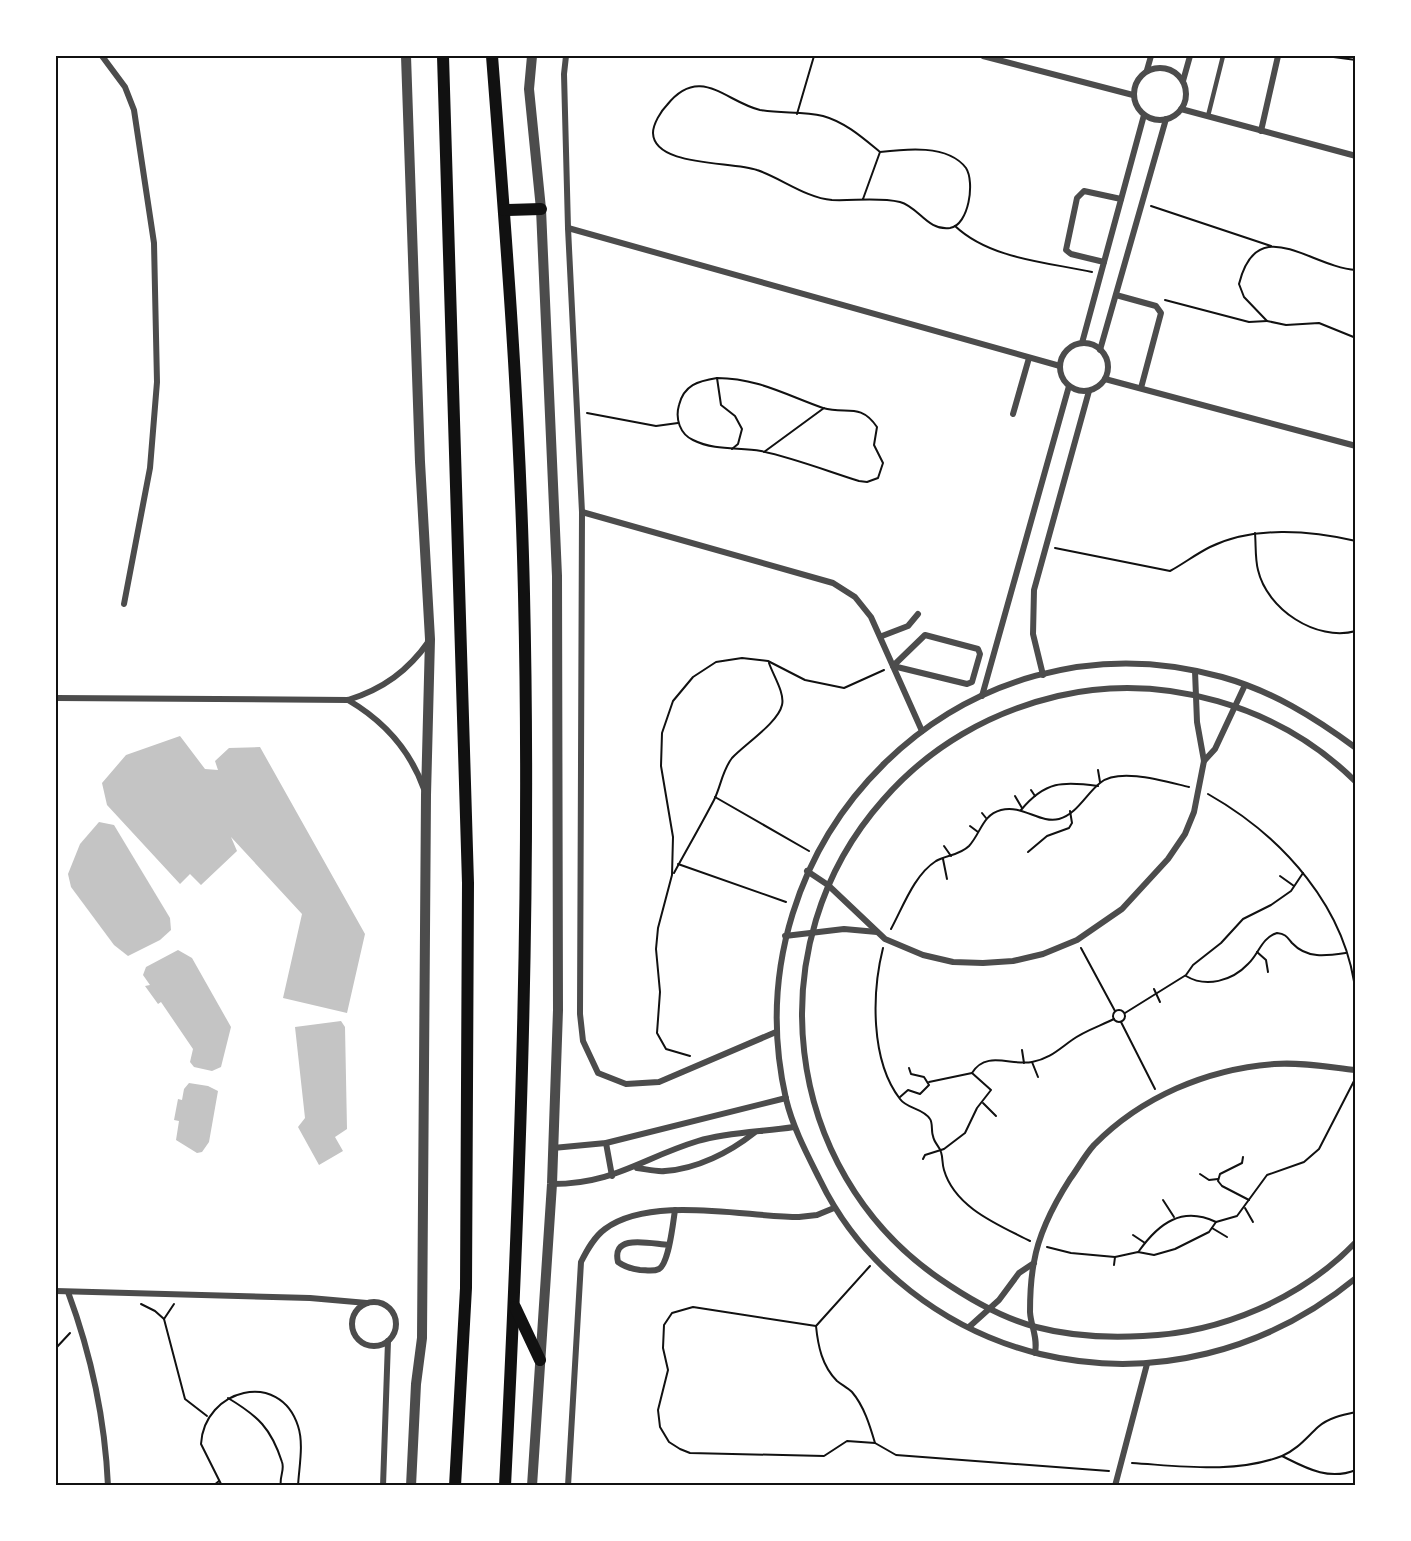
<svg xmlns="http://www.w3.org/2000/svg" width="1411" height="1541" font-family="'Roboto Condensed',sans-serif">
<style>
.building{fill:#c4c4c4}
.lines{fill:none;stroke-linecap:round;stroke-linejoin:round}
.path{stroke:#111;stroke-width:2}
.service{stroke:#4c4c4c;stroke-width:4.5}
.minor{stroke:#4c4c4c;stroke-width:6}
.tertiary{stroke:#4c4c4c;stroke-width:10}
.secondary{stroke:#111;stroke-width:12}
.neatline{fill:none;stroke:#111;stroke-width:2}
</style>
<rect width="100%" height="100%" fill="#fff"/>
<g class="building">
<polygon points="180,736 205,769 218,770 215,761 229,748 260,747 365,934 347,1013 283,998 302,914 231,837 237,851 201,885 190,874 180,884 107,805 102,783 126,755"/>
<polygon points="99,822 114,825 170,918 171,930 160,940 128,956 114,945 71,887 68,874 80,844"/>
<polygon points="178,950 192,958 231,1027 221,1067 212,1071 194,1067 190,1062 193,1049 161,1002 158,1004 145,986 150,985 143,975 146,967"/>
<polygon points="341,1021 345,1027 347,1129 335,1137 343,1151 319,1165 298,1127 305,1118 295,1027"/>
<polygon points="189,1083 208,1086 218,1091 209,1142 202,1152 197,1153 176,1140 179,1121 174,1120 178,1099 182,1100 184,1089"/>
</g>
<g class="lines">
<g class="path">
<polyline points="1326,56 1356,60"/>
<polyline points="797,114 814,56"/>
<path d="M 863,199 L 880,152 C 905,149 948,144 966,168 C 975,182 969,225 950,228 C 927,231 919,207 900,202 C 878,197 854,201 832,200 C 806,198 781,178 757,170 C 732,161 654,167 653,133 C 653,124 661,111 667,105 C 700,64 726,102 760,110 C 781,114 802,111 823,116 C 845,122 863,138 880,152"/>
<polyline points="1151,206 1271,246"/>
<path d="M 955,226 C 990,259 1046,262 1092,272"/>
<path d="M 1356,270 C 1310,267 1257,211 1239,284 L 1244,297 L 1267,321 L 1286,325 L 1319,323 L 1356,338"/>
<polyline points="1165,300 1249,322 1267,321"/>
<path d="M 717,378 C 757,378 786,395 823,408 C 846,415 860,402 877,427 L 874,445 L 883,463 L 878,478 L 867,482 L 859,481 C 827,471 794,458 761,451 C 739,447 715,451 693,440 C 680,434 675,419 679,405 C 684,385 698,381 717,378 Z"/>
<polyline points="717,378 721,405 735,416 742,429 738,444 732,449"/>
<polyline points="587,413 656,426 678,423"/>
<polyline points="764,452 824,408"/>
<path d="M 1255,533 C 1256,545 1255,559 1258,570 C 1267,609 1316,642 1356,631"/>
<path d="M 1055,548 L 1170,571 C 1183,564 1196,554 1210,547 C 1253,526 1309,530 1356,541"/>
<polyline points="1098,770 1100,782"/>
<polyline points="1031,790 1035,796"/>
<path d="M 1208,794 C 1282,836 1348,908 1356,997"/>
<polyline points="1015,796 1022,808"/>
<polyline points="715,797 809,851"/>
<path d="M 1021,810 C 1045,781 1063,781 1098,786"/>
<polyline points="982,813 986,818"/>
<polyline points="970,826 978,832"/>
<polyline points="944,846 951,856"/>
<polyline points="1028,852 1047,836 1069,828 1072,823 1070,811"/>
<polyline points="943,859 947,879"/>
<polyline points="678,864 786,902"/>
<path d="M 674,873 C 687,849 701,825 714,800 C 721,786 722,771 732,758 C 745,744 778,723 782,705 C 785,693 773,675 769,663"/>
<polyline points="1280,876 1294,886"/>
<path d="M 891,929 C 903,907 914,875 936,861 C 947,855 960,855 969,846 C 981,833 982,815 1001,810 C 1022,804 1040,824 1059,819 C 1077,814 1086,794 1100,783 C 1119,767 1167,782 1189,787"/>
<path d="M 883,948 C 872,992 870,1060 900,1099 C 907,1109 923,1108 930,1119 C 933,1123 931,1131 933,1136 C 934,1143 940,1147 941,1152 C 943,1158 942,1164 944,1170 C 955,1208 999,1225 1030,1241"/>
<polyline points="1081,948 1115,1011"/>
<polyline points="1257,952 1266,960 1268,972"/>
<path d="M 1186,976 C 1206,988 1232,981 1248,964 C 1259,954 1261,938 1277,933 C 1286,934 1287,937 1292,943 C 1307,959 1326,956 1346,953"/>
<polyline points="1154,989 1160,1002"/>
<circle cx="1119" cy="1016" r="6"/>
<polyline points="1125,1013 1186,975 1193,965 1221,943 1243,919 1271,905 1291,891 1303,873"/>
<polyline points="1121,1022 1155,1089"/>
<polyline points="1022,1050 1024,1063"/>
<polyline points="690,1056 666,1049 657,1033 660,992 656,949 658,928 672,875 673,837 661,766 662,733 673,701 693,677 716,662 742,658 768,661 805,680 844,688 884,670"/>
<polyline points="1032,1062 1038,1077"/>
<polyline points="929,1082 972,1073"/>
<polyline points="900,1097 908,1090 920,1094 929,1085 924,1077 911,1074 909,1068"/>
<polyline points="983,1103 996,1116"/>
<polyline points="1243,1157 1242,1163 1220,1174 1218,1181 1222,1186 1249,1200"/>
<path d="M 923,1159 L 925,1155 L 944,1149 L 965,1133 L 977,1108 L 991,1090 L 972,1073 C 986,1050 1011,1066 1032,1062 C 1049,1059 1058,1050 1072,1040 C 1084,1031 1100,1026 1114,1019"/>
<polyline points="1200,1174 1209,1180 1218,1179"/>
<polyline points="1163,1200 1174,1217"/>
<polyline points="1245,1208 1253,1222"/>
<polyline points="1212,1228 1227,1237"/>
<polyline points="1133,1235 1145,1243"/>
<polyline points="1047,1247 1071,1253 1115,1257 1138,1252 1154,1255 1175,1249 1209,1232 1216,1222 1237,1216 1267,1175 1304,1162 1319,1149 1354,1081"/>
<path d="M 1139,1251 C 1159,1223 1182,1206 1216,1222"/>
<polyline points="1114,1265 1115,1257"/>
<path d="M 870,1266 L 816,1326 C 818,1346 822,1366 837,1381 C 842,1385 848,1388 852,1392 C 864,1406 870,1426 875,1443"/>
<polyline points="141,1304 155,1311 164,1319 185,1399 207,1416"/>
<polyline points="164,1319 174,1304"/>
<polyline points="816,1326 693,1307 672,1313 664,1325 663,1348 668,1370 658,1410 660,1427 669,1442 680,1449 690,1453 824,1456 847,1441 875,1443 896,1455 1109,1471"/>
<polyline points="56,1348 70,1333"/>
<path d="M 228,1398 C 258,1416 271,1428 282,1462 C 285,1470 279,1477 281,1486"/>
<path d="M 1282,1456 C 1306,1468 1328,1481 1356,1470"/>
<path d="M 1132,1463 C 1181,1466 1235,1474 1282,1456 C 1298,1449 1306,1438 1318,1427 C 1328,1418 1342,1415 1356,1412"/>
<polyline points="213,1486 219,1481"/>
<path d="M 222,1486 L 201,1444 C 204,1389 280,1369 298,1426 C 304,1444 299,1467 298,1486"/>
</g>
<polyline class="service" points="1208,116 1223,56"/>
<g class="minor">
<polyline points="102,56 125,87 134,110 154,243 157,382 150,468 124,604"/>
<polyline points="566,56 564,74 568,228 582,512 580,1014 583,1041 598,1073 626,1084 659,1082 776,1032"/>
<polyline points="983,56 1133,95"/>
<circle cx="1160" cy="94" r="26"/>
<polyline points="1147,70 1151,56"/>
<polyline points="1183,81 1190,56"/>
<polyline points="1181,109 1356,156"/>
<polyline points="1261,131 1278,56"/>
<polyline points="568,228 1060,366"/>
<polyline points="1104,262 1071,254 1066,250 1077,198 1084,191 1121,199"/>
<polyline points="1116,295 1156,306 1161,313 1141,388"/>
<polyline points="1082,343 1144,115"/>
<circle cx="1084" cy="367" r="24"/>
<polyline points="1100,350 1166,119"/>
<polyline points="1105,379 1356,446"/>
<polyline points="1013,414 1029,358"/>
<polyline points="582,512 833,583 855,597 871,617 922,731"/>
<polygon points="925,635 978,649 980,654 972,682 967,684 893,666"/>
<polyline points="882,636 908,626 918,614"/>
<polyline points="1043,675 1033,634 1034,590 1089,391"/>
<polyline points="982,696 1069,386"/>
<path d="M 56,698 L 348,700 C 383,689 408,671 429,641"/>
<path d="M 348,700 C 384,721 410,750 424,789"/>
<path d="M 1356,748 C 1314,717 1272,691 1222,677 C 962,604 727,840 786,1099 C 793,1128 807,1154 820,1180 C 862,1267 946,1331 1040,1354 C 1153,1381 1267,1351 1356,1278"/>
<polyline points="1204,761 1215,749 1245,685"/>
<path d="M 1356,782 C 1279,705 1163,672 1058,696 C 990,712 929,747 883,800 C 756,943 781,1170 940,1279 C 969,1299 1002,1318 1036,1327 C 1070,1336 1108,1338 1143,1336 C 1221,1333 1301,1299 1356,1242"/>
<polyline points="807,871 828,885 885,939 923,955 953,962 983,963 1013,961 1043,954 1077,940 1122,909 1168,859 1185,834 1194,812 1204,761 1197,722 1195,671"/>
<polyline points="785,936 844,929 877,932"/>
<polyline points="606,1143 612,1176"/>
<polyline points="553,1148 606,1143 786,1098"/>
<path d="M 637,1168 C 646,1169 656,1172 665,1171 C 697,1169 730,1152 754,1133"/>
<path d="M 552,1184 C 614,1184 642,1158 698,1141 C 729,1132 762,1132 794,1127"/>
<path d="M 669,1245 C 651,1244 611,1233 618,1262 C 625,1267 631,1269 640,1270 C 646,1270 653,1272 659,1269 C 669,1263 673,1223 675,1210"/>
<polyline points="56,1291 310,1298 367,1303"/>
<path d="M 68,1292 C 91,1354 105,1419 108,1486"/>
<circle cx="374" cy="1324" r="22"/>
<polyline points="969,1327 999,1300 1019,1273 1034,1263"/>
<path d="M 1035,1353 C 1038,1337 1031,1327 1030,1312 C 1030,1297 1031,1277 1034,1262 C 1039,1232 1054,1204 1070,1179 C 1078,1168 1085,1155 1094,1145 C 1141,1097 1207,1069 1274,1064 C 1301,1062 1328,1067 1356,1070"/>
<polyline points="383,1486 388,1341"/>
<path d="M 568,1486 L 581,1262 C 587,1250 594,1237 605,1229 C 651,1195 745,1217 799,1217 L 817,1215 L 834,1208"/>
<polyline points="1069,1486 1071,1486"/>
<polyline points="1115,1486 1147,1364"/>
</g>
<g class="tertiary">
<polyline points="406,56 420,462 430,639 426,795 422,1338 416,1384 411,1486"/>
<polyline points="532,1486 552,1184 558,1010 557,576 541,209 529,89 532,56"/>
</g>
<g class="secondary">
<polyline points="443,56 468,883 466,1288 455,1486"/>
<path d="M 492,56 C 506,235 520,414 524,594 C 531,892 520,1188 505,1486"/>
<polyline points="504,210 541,209"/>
<polyline points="515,1307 540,1360"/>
</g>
</g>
<rect width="1411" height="1541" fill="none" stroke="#ffffff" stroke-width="114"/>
<rect x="57" y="57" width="1297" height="1427" class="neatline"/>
</svg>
